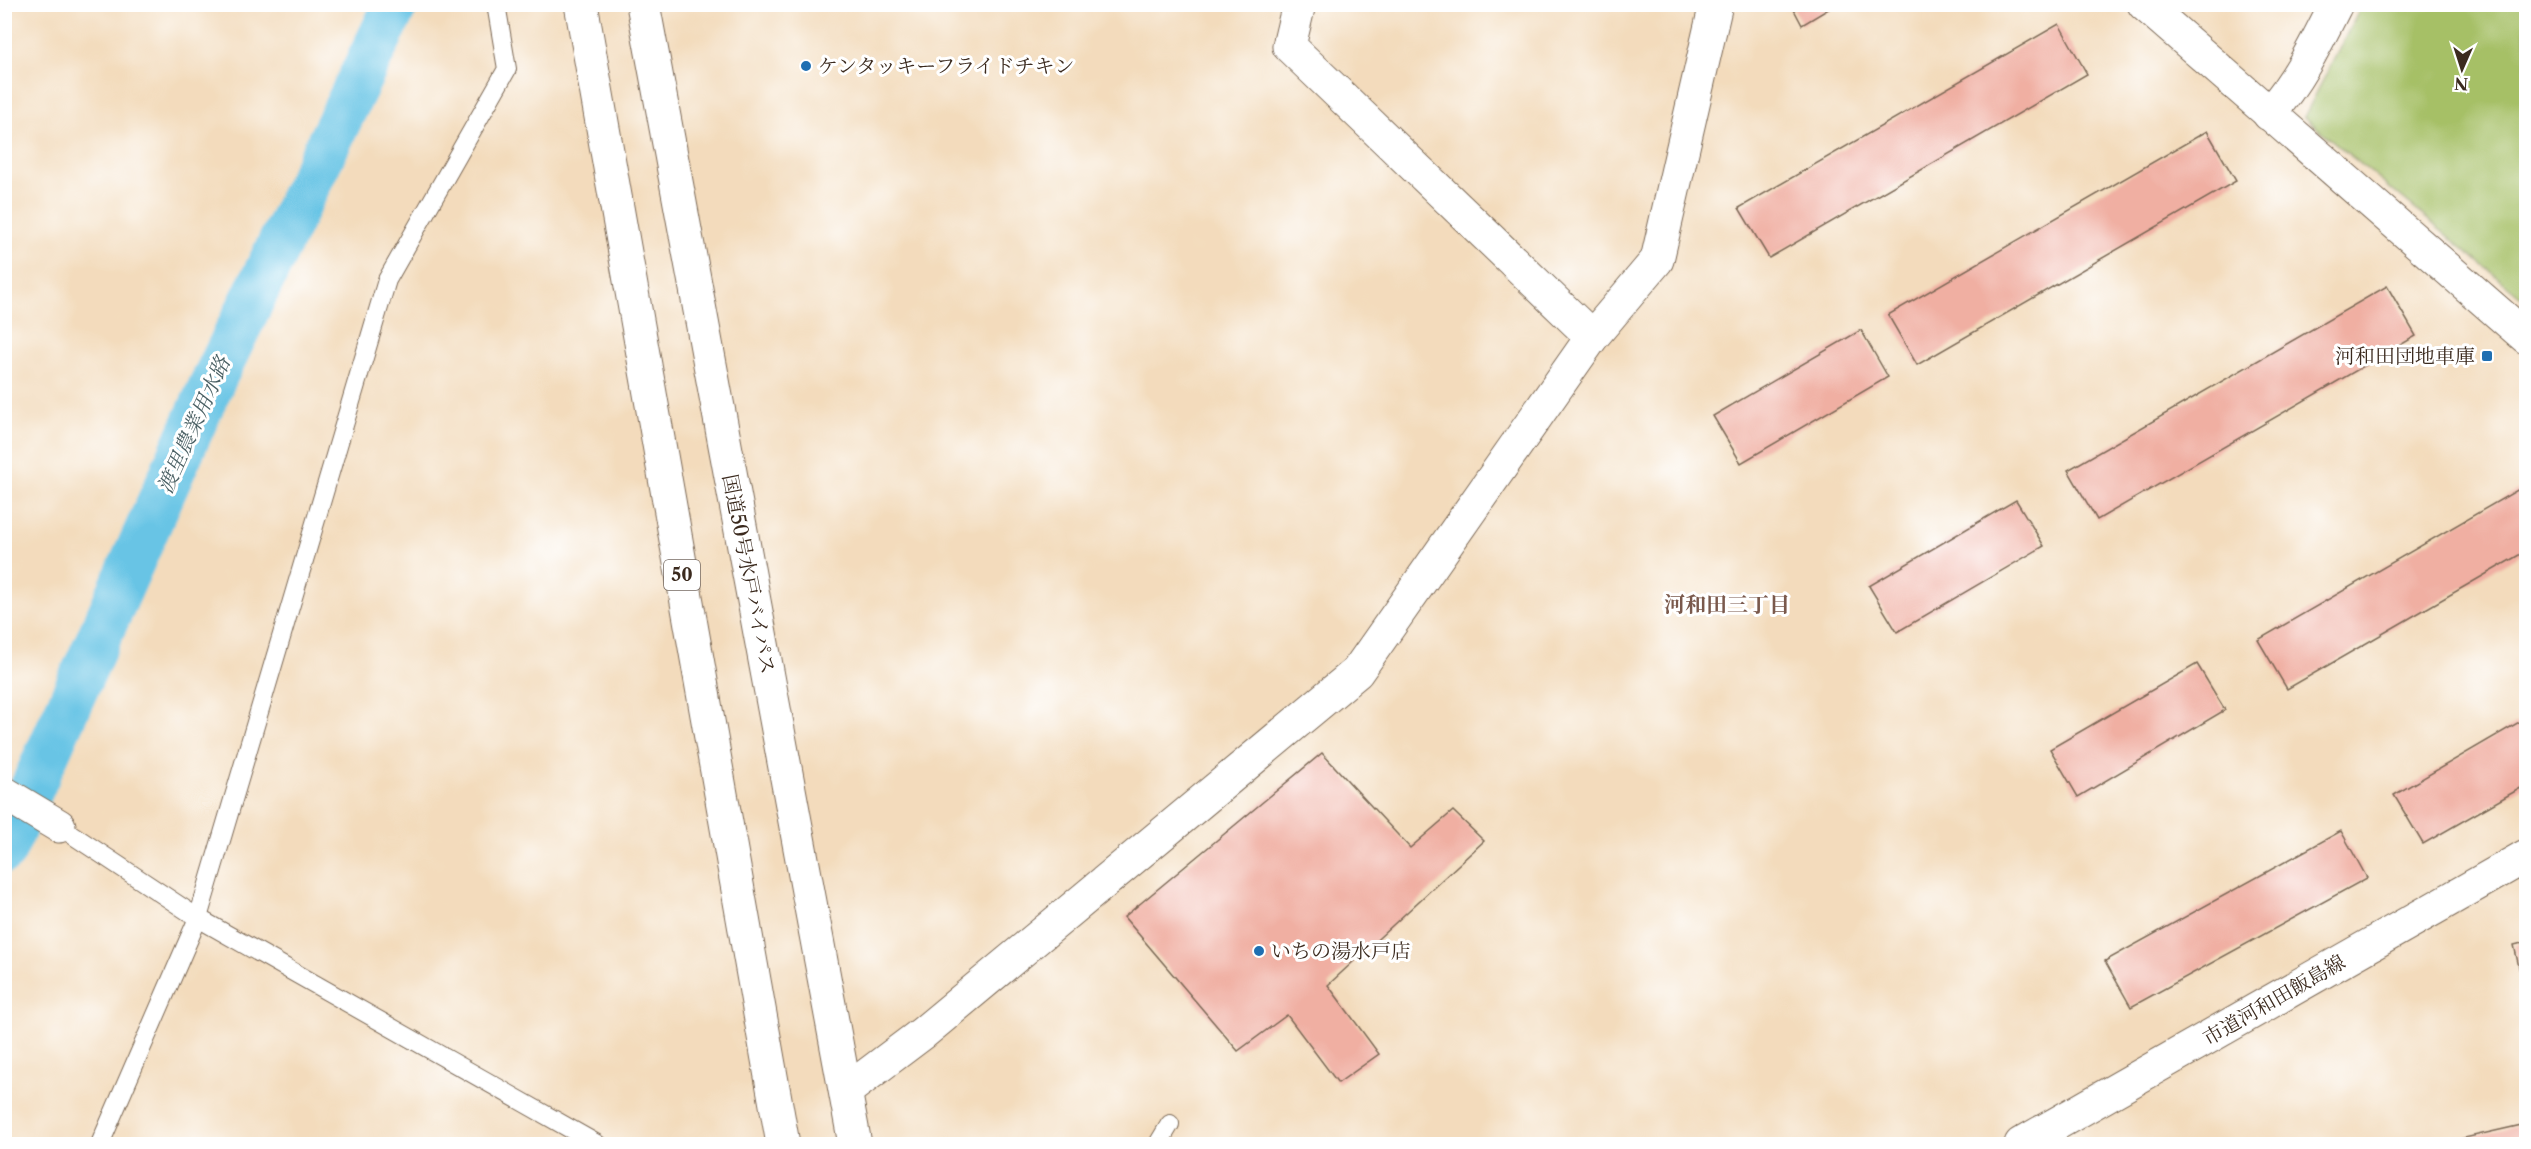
<svg xmlns="http://www.w3.org/2000/svg" width="2531" height="1149" font-family="'Libre Caslon Text','Noto Serif JP',serif">
<style>
.green{fill:#a6c066;stroke:#707542;stroke-width:1.5}
.lines{fill:none;stroke-linecap:round;stroke-linejoin:round}
.canal{stroke:#67c4e5;stroke-width:45}
.building{fill:#f0afa2}
.service-casing{stroke:#7b6855;stroke-width:20}
.minor-casing{stroke:#7b6855;stroke-width:35}
.tertiary-casing{stroke:#7b6855;stroke-width:35}
.trunk-casing{stroke:#7b6855;stroke-width:35}
.service{stroke:#fff;stroke-width:18}
.minor{stroke:#fff;stroke-width:33}
.tertiary{stroke:#fff;stroke-width:33}
.trunk{stroke:#fff;stroke-width:33}
.poi-dot{fill:#1f6fb2;stroke:#fff;stroke-width:2}
.labels{text-anchor:middle;stroke-width:6;stroke-linejoin:round;paint-order:stroke}
.shield{fill:#fff;stroke:#766a62;stroke-width:1.5}
.shield-label{font-size:18px;font-weight:bold;fill:#3b2a1e}
.poi-label{font-size:20px;fill:#3b2a1e;stroke:#fff;text-anchor:start}
.street-label{font-size:20px;fill:#3b2a1e;stroke:#fff}
.water-label{font-size:21px;font-style:italic;fill:#4a6064;stroke:#fff}
.neighbourhood-label{font-size:21px;font-weight:bold;fill:#7a594c;stroke:#fff}
</style>
<rect width="100%" height="100%" fill="#fff"/>
<filter id="ink" filterUnits="userSpaceOnUse"><feTurbulence type="fractalNoise" baseFrequency=".0167" numOctaves="2"/><feDisplacementMap in="SourceGraphic" scale="12" xChannelSelector="R" yChannelSelector="G"/><feConvolveMatrix kernelMatrix="1 2 1 2 8 2 1 2 1" color-interpolation-filters="sRGB"/></filter>
<filter id="wash" filterUnits="userSpaceOnUse"><feTurbulence type="fractalNoise" baseFrequency=".008" numOctaves="4" result="noise"/><feDisplacementMap in="SourceGraphic" scale="24" xChannelSelector="R" yChannelSelector="G"/><feGaussianBlur stdDeviation="1.35" result="paint"/><feColorMatrix in="noise" values="0 0 0 0 0 0 0 0 0 0 0 0 0 0 0 0 0 1.4 0 .05"/><feComposite in="paint" operator="in"/></filter>
<g filter="url(#wash)">
<rect width="100%" height="100%" fill="#f3dbbc"/>
<polygon class="green" points="2362,5 2526,5 2526,301 2304,117"/>
<g class="lines">
<polyline class="canal" points="4,851 212,383 396,4"/>
</g>
<g id="blocks">
<g class="building">
<polygon points="1791,4 1837,4 1802,25"/>
<polygon points="2059,24 2087,74 1769,258 1739,208"/>
<polygon points="2207,131 2236,181 1917,365 1888,315"/>
<polygon points="2387,286 2416,336 2097,520 2068,470"/>
<polygon points="1861,330 1888,377 1741,463 1713,416"/>
<polygon points="2526,485 2526,551 2287,689 2258,640"/>
<polygon points="2016,500 2044,546 1897,632 1869,586"/>
<polygon points="2197,664 2225,710 2078,797 2050,749"/>
<polygon points="2526,718 2526,785 2423,844 2394,795"/>
<polygon points="1322,753 1410,848 1453,811 1484,841 1328,985 1379,1054 1338,1083 1287,1015 1238,1051 1124,917"/>
<polygon points="2341,831 2367,878 2131,1007 2105,961"/>
<polygon points="2526,942 2526,998 2514,945"/>
<polygon points="2526,1124 2526,1144 2461,1144 2460,1139"/>
</g>
</g>
</g>
<g filter="url(#ink)">
<use href="#blocks" fill-opacity="0" stroke="#7b6855" stroke-width="1.5"/>
<g class="lines">
<g class="service-casing">
<g id="service">
<polyline points="59,826 198,918 597,1144"/>
<polyline points="100,1144 198,918 387,280 507,69 496,4"/>
<polyline points="1158,1144 1170,1124"/>
</g>
</g>
<g class="minor-casing">
<g id="minor">
<polyline points="1299,4 1289,46 1592,337"/>
<path d="M 2269,114 C 2298,81 2316,44 2336,4"/>
<polyline points="4,793 59,826"/>
<polyline points="846,1091 923,1033 1357,672 1592,337 1657,260 1716,4"/>
</g>
</g>
<g class="tertiary-casing">
<g id="tertiary">
<polyline points="2144,4 2526,337"/>
<polyline points="2021,1144 2526,856"/>
</g>
</g>
<g class="trunk-casing">
<g id="trunk">
<polyline points="581,4 783,1144"/>
<polyline points="643,4 855,1144"/>
</g>
</g>
<use href="#service" class="service"/>
<use href="#minor" class="minor"/>
<use href="#tertiary" class="tertiary"/>
<use href="#trunk" class="trunk"/>
</g>
</g>
<g class="poi-dot">
<circle cx="806" cy="66" r="6"/>
<rect x="2481" y="350" width="12" height="12" rx="3"/>
<circle cx="1259" cy="951" r="6"/>
</g>
<g class="labels">
<rect class="shield" x="664" y="560" width="36" height="30" rx="4.5"/>
<g class="shield-label">
<text x="682" y="581">50</text>
</g>
<g class="poi-label">
<text x="818" y="73">ケンタッキーフライドチキン</text>
<text x="2475" y="363" text-anchor="end">河和田団地車庫</text>
<text x="1271" y="958">いちの湯水戸店</text>
</g>
<g class="street-label">
<text transform="translate(749 574) rotate(79)" y="7">国道50号水戸バイパス</text>
<text transform="translate(2274 1000) rotate(-30)" y="7">市道河和田飯島線</text>
</g>
<g class="water-label">
<text transform="translate(194 425) rotate(-66)" y="7">渡里農業用水路</text>
</g>
<g class="neighbourhood-label">
<text x="1727" y="612">河和田三丁目</text>
</g>
</g>
<rect width="2531" height="1149" fill="none" stroke="#fff" stroke-width="24"/>
<g transform="translate(2462 69) rotate(183)" stroke="#ffffff" stroke-width="4.5" paint-order="stroke">
<path d="M0-4.5L10 22L0 15L-10 22Z" fill="#3b2a1e"/>
<text y="-9" font-size="16" font-weight="bold" text-anchor="middle" fill="#3b2a1e">N</text>
</g>
</svg>
